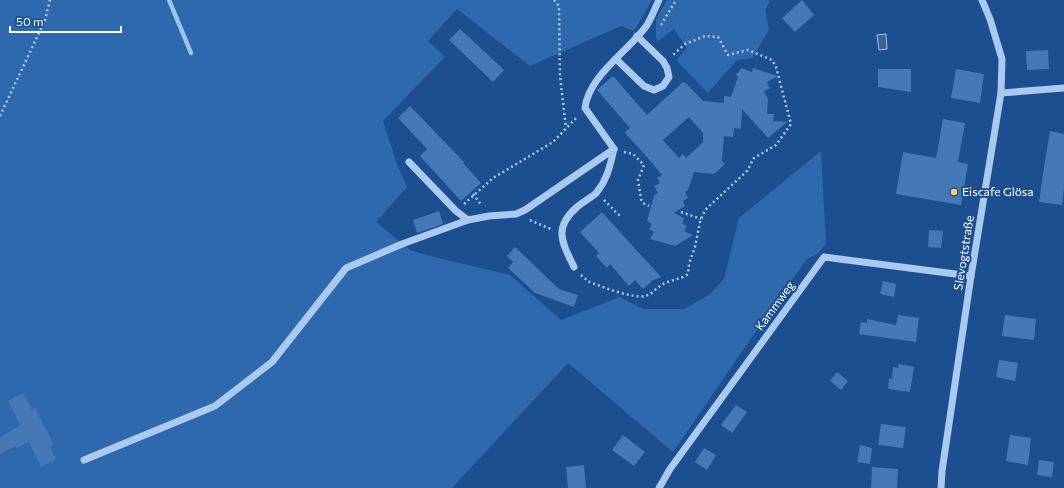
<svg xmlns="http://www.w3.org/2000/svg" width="1064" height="488" font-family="Commissioner,sans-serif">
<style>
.green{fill:#2e69ad}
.water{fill:#3c6290;stroke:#9cc4f0}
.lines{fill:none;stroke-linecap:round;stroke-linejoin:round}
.stream{stroke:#9cc4f0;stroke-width:4.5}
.building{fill:#4478b7;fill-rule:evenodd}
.path{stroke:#a9c9ee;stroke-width:2.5;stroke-dasharray:2 3;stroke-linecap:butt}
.minor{stroke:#a9c9ee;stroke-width:7}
.poi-dot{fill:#ffd166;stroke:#1b4f8f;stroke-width:1.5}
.labels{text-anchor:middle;stroke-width:4;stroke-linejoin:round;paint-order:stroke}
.poi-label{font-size:12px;fill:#fff;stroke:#1b4f8f;text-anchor:start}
.street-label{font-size:12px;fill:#fff;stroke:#1b4f8f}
</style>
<rect width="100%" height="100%" fill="#1b4f8f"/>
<g class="green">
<polygon points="0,0 652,0 634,31 621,26 530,66 457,9 428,41 445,57 383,121 397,164 407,187 376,222 410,250 426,255 510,275 561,320 620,297 643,309 684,309 709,295 724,279 739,218 821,151 826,244 818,254 807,259 748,343 673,452 568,363 452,488 0,488"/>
<polygon points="667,0 768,0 770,1 765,10 769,30 752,58 737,60 708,93 676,60 687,48 674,29 658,41 656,38 656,19"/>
</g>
<polygon class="water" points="886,34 887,49 879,50 877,35"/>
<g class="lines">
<polyline class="stream" points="169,0 191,53"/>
</g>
<g class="building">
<polygon points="802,0 814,15 795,32 782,18"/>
<polygon points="460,29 504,70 493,82 449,40"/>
<polygon points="1048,50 1049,69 1027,70 1026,51"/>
<path d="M 741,68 L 752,72 L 753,68 L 778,76 L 767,82 L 770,88 L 764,91 L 768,99 L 767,114 L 774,114 L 773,121 L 787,122 L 768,138 L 742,109 L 741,129 L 734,128 L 733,137 L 724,136 L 722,161 L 725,164 L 714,174 L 694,172 L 688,190 L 685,192 L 688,198 L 683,201 L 685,206 L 674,213 L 684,218 L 682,223 L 687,226 L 684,231 L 693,235 L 675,246 L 650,239 L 654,232 L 649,229 L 652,224 L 647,221 L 654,195 L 658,193 L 654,186 L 660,183 L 657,178 L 662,175 L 646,156 L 626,134 L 625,132 L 630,128 L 597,90 L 613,76 L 647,115 L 683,82 L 685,83 L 686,83 L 703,101 L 724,103 L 724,96 L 731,97 L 738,77 L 736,74 L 739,72 ZM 689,117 L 703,133 L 703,142 L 686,158 L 683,154 L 679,158 L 663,140 Z"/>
<polygon points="878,69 911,69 911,92 878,87"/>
<polygon points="956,69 984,74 980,103 951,98"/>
<polygon points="410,106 464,162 463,163 481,183 461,201 420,156 427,149 398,118"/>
<polygon points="943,119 965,123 958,162 968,164 961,205 896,194 903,152 936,158"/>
<polygon points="1050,131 1064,134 1064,189 1062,205 1039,202 1044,167"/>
<polygon points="439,211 443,224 417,233 413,220"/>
<polygon points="602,212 629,242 661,277 653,280 643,289 635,280 629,286 610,264 607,268 596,256 599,253 580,232"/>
<polygon points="929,230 943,231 941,248 928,247"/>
<polygon points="515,247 559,289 578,295 574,307 535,293 508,268 513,262 507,256"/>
<polygon points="883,281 896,284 894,297 880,294"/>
<polygon points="898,315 919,318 916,342 859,334 861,322 867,323 867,319 896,325"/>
<polygon points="1005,315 1036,319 1034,340 1002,336"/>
<polygon points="999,360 1018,363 1015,381 996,377"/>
<polygon points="899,364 914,367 910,392 888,389 889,378 892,379 893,367 898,368"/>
<polygon points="837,372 848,381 841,390 830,381"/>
<polygon points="23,393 32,410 35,408 54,445 50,447 56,459 41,467 29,442 17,448 16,446 0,454 0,438 20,425 8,401"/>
<polygon points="736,405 747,412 732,433 721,425"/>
<polygon points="881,424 906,427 903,448 878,445"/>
<polygon points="623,435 645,452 634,466 612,450"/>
<polygon points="1010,435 1031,438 1028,465 1006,461"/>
<polygon points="860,445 872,448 870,464 857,462"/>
<polygon points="704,448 716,455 707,470 695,462"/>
<polygon points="1039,460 1054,462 1052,477 1037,475"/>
<polygon points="584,465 586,488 568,488 566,467"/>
<polygon points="872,467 898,469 897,488 871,488"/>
</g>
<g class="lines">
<g class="path">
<polyline points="554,0 559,6 560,76 566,128"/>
<polyline points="661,25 676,0"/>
<polyline points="0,116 45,20 50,0"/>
<polyline points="624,152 633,154 644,165 638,180 641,199 643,203 649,206"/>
<polyline points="473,194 482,206"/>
<polyline points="604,200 621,217"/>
<polyline points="464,204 493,178 553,142 578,116"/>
<polyline points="681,212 701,219"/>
<polyline points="530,220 553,230"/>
<path d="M 581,275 C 583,277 586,279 588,281 C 598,286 634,299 645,296 C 651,295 655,289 660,286 C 668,280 680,280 688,274 L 689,264 L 695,247 L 700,222 L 705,210 L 747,171 L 754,158 L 776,145 L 791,124 L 776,67 L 772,60 L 748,50 L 728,55 L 718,37 L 705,36 L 685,44 L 672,56"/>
</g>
<g class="minor">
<polyline points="616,59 644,86 654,90 663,86 669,77 667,68 663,61 637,36"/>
<polyline points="1001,93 1064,88"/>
<path d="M 409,162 L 456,211 L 468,220 L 489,216 L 516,214 L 525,210 L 614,149 L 585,108 C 589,75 629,51 647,25 C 652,17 655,8 659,0"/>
<path d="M 574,267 C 562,242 553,228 577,207 C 583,201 592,198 597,192 C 608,178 610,165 614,149"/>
<polyline points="84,460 215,406 272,362 346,268 402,244 468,220"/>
<polyline points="659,488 670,469 824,257 971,276"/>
<polyline points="941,488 942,471 971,276 1001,93 1002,59 990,19 982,0"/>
</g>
</g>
<circle class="poi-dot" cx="954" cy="192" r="4"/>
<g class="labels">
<g class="poi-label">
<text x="962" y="196">Eiscafe Glösa</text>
</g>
<g class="street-label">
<text transform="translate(964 253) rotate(-81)" y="4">Slevogtstraße</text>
<text transform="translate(775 306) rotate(-54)" y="4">Kammweg</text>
</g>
</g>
<path d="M10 26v6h111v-6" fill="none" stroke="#ffffff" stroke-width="2"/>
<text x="16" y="26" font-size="12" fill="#ffffff" stroke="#1b4f8f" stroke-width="3" paint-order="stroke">50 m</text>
</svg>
